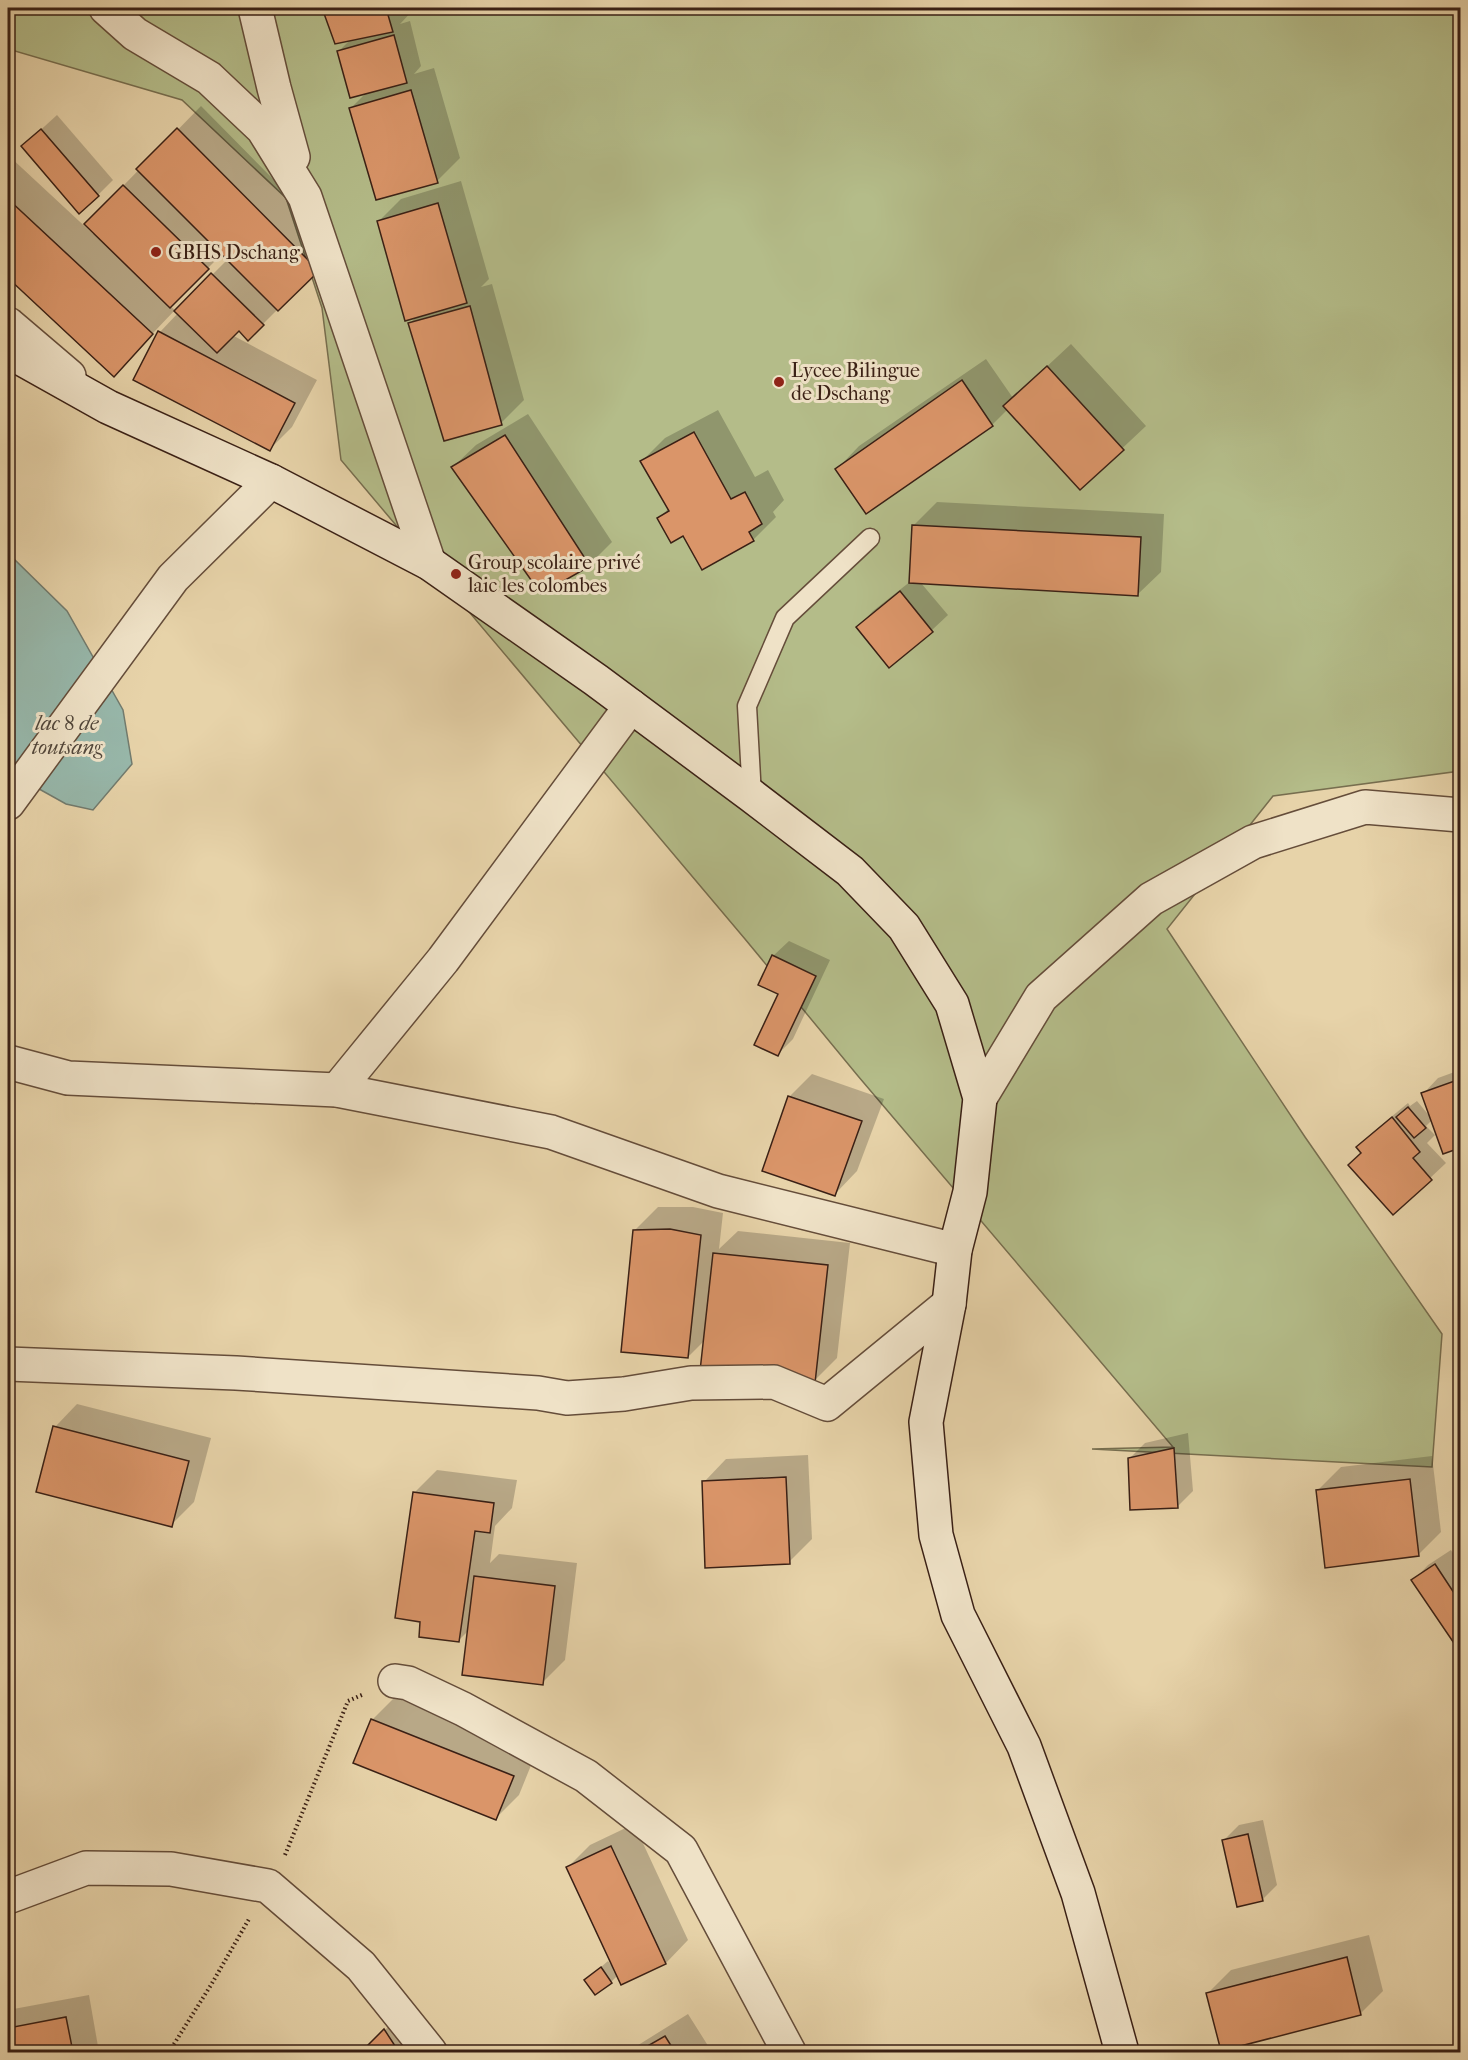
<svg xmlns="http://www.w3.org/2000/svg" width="1468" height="2060" font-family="'IM FELL French Canon',serif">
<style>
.green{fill:#b4bc89;stroke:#776e4f;stroke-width:1.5}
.water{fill:#97b7aa;stroke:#727b6e;stroke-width:1.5}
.shadow{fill:#0003}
.building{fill:#da9569;stroke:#3a2015;stroke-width:1.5}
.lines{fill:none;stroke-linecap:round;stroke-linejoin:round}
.lane-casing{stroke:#654d3a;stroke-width:21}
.street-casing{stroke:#654d3a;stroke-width:36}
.secondary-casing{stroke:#3a2015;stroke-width:36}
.path{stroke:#3a2015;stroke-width:4;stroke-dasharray:1.5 3;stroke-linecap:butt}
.lane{stroke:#efe2c7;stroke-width:18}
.street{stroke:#efe2c7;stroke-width:33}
.secondary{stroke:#efe2c7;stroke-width:33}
.poi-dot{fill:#8f2418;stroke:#efe2c7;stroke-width:2}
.labels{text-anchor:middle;stroke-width:6;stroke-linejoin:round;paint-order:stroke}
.poi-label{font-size:20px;fill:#3a2015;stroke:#efe2c7;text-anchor:start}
.water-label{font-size:21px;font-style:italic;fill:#51463a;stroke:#efe2c7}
</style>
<rect width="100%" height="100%" fill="#e7d3a9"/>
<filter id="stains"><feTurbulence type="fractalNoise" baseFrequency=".00333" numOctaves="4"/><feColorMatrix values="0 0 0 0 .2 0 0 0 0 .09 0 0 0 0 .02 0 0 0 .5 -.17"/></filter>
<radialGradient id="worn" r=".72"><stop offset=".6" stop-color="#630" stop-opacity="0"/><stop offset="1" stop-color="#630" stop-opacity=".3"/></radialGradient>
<polygon class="green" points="8,8 1460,8 1460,771 1273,796 1167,929 1305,1137 1442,1334 1432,1467 1092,1449 1173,1447 858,1076 745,939 341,460 322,308 286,198 182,100 8,49"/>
<polygon class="water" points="8,559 15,560 67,611 123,710 132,764 93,810 66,804 32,785 8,774"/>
<g class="shadow">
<polygon points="324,8 415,8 400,24 410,21 421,66 414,74 434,68 460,158 437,181 351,108 367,92 339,51 351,39 336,42"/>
<polygon points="201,106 340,247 248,339 239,329 232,335 317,380 292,427 269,450 160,332 178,313 176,311 228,259 222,254 170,306 175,310 113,375 8,276 8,155 93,234 95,232 86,224"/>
<polygon points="57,115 113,180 98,195 23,146"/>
<polygon points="461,181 489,279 481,287 492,284 524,400 501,423 410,323 417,316 378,222 401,199"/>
<polygon points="1071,344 1146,426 1080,488 1008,409 992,425 866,512 837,469 859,446 986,359 1013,398"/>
<polygon points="718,410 755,477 768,470 784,500 773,512 776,517 753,540 684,534 659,518 669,508 642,461 665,438"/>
<polygon points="528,414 612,542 589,565 453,467 476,445"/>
<polygon points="937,502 1164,514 1161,572 1138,594 921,583 948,615 932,630 889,665 858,627 873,611 911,581 914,525"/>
<polygon points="789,941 830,960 793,1039 778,1054 780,993 773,956"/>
<polygon points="1460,1070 1460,1147 1443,1152 1432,1120 1426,1126 1435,1135 1427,1143 1446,1163 1393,1213 1358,1147 1373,1132 1408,1103 1410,1106 1417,1101 1432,1119 1423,1094 1438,1078"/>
<polygon points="812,1074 884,1099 857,1171 835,1194 789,1097"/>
<polygon points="658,1207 693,1207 723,1213 719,1249 738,1231 850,1243 837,1358 814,1381 705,1340 688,1357 635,1230"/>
<polygon points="77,1404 211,1438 194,1502 171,1525 55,1427"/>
<polygon points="1188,1433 1193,1491 1178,1506 1130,1458 1145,1443"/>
<polygon points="808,1455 812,1539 789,1562 704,1482 726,1459"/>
<polygon points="1432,1456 1441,1532 1418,1555 1318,1490 1341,1467"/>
<polygon points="437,1470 517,1480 512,1508 495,1526 490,1563 499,1554 577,1563 565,1660 542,1683 469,1630 459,1640 422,1621 414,1493"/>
<polygon points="1451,1550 1460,1564 1460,1649 1413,1581 1428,1565"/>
<polygon points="395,1697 536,1753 519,1795 496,1818 372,1720"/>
<polygon points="1263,1820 1277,1885 1262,1900 1224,1840 1239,1825"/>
<polygon points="634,1824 688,1940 666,1963 622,1983 618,1975 611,1982 586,1980 608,1961 612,1966 613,1965 567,1868 590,1845"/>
<polygon points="1369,1935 1383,1991 1360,2014 1208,1993 1231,1970"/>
<polygon points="89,1995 99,2052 8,2052 8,2010"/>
<polygon points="407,2008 436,2052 363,2052"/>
<polygon points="688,2014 712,2052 626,2052 627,2052"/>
</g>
<g class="building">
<polygon points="322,8 386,8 393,32 335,44"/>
<polygon points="394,35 407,83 350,98 337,51"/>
<polygon points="411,90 438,183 376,200 349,108"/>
<polygon points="177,128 319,271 278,311 136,169"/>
<polygon points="41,129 99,196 79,214 21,146"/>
<polygon points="123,185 209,269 170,308 84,224"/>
<polygon points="8,199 153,334 114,377 8,278"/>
<polygon points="438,203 467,303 405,321 377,221"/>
<polygon points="211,273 264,325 248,341 239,331 217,353 174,311"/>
<polygon points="470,306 502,425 444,441 408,323"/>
<polygon points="158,331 295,403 270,451 133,380"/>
<polygon points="1047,366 1124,450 1080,490 1003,406"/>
<polygon points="962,380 993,426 866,514 835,469"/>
<polygon points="694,432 731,499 745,492 762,524 749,532 754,541 702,570 683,536 671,543 657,518 669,511 640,461"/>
<polygon points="505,435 590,566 541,594 451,467"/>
<polygon points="912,525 1141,537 1138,596 909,583"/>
<polygon points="900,591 933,632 889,668 856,627"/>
<polygon points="772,955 816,976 778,1056 754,1045 778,994 758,985"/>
<polygon points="1460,1079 1460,1148 1443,1154 1421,1093"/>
<polygon points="788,1096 862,1121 835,1196 762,1171"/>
<polygon points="1408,1107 1426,1128 1414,1138 1396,1117"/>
<polygon points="1392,1117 1420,1152 1413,1158 1432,1180 1393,1215 1348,1165 1361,1153 1356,1147"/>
<polygon points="670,1229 701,1235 688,1358 621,1352 633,1230"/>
<polygon points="713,1253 828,1265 815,1383 700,1371"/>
<polygon points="53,1426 189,1461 172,1527 36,1492"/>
<polygon points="1174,1448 1178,1508 1130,1510 1128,1458"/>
<polygon points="786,1477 790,1564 705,1568 702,1481"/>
<polygon points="1410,1479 1419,1556 1325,1568 1316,1490"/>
<polygon points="413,1492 494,1503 490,1533 475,1531 459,1642 419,1637 420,1622 395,1618"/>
<polygon points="1435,1564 1460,1602 1460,1652 1411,1580"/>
<polygon points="474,1576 555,1586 543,1685 462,1675"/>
<polygon points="371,1719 514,1776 496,1820 353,1763"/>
<polygon points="1248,1834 1263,1901 1237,1907 1222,1840"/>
<polygon points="611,1846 666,1964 621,1985 566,1867"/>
<polygon points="1347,1957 1361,2015 1221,2051 1206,1993"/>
<polygon points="601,1967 612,1983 595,1995 584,1980"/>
<polygon points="66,2017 73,2052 8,2052 8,2028"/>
<polygon points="384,2029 399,2052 361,2052"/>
<polygon points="665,2036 675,2052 637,2052"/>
</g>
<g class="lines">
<g class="lane-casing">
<polyline id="lane" points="752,796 747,706 785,618 870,538"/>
</g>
<g class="street-casing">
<g id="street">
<polyline points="106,8 135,34 209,78 263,129 305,197 429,563"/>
<polyline points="255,8 274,88 293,157"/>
<polyline points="8,324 69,376"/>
<polyline points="8,803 173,578 271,481"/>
<polyline points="8,1062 68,1078 337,1090 551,1132 718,1191 955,1250"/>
<polyline points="337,1090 443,960 631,706"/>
<polyline points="980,1098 1041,997 1151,899 1253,842 1365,807 1460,815"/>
<polyline points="8,1364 236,1373 538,1393 567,1398 624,1394 691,1383 774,1382 827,1404 949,1304"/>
<polyline points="395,1681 408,1683 463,1709 586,1776 681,1850 789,2052"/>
<polyline points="8,1897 86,1868 171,1869 268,1886 361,1966 430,2052"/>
</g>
</g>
<g class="secondary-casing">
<polyline id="secondary" points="8,351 108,407 271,481 429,563 596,680 752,796 850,871 904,927 952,1004 980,1098 970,1192 955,1250 949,1304 926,1422 936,1535 958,1615 1024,1746 1078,1893 1122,2052"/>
</g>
<g class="path">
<polyline points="285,1855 348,1701 364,1694"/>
<polyline points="133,2052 144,2048 153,2052"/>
<polyline points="169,2052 211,1985 249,1919"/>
</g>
<use href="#lane" class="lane"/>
<use href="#street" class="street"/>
<use href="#secondary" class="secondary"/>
</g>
<g class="poi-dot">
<circle cx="156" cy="252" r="6"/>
<circle cx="779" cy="382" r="6"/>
<circle cx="456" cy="574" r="6"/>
</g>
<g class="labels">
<g class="poi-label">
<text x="168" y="259">GBHS Dschang</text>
<text x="791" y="377">Lycee Bilingue<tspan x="791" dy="23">de Dschang</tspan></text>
<text x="468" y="569">Group scolaire privé<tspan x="468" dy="23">laic les colombes</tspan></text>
</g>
<g class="water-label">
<text x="67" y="730">lac 8 de<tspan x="67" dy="24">toutsang</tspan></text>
</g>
</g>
<rect width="1468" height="2060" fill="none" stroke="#e7d3a9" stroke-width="30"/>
<rect x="9" y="9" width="1450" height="2042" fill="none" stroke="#3a2015" stroke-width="3"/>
<rect x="15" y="15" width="1438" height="2030" fill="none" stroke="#3a2015" stroke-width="1.5"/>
<rect width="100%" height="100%" filter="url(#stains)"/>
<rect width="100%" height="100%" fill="url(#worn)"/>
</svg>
